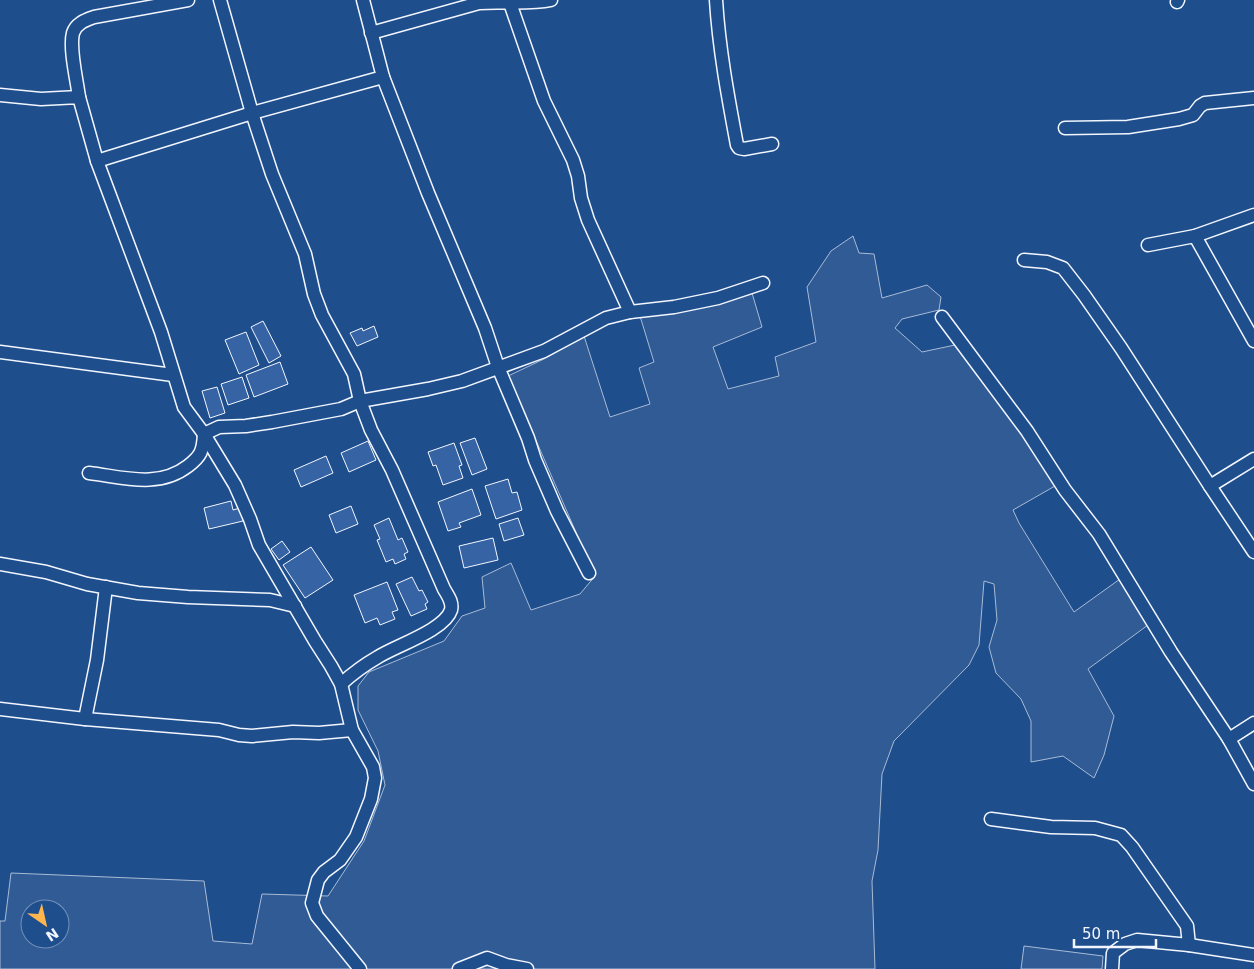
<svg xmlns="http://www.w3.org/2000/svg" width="1254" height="969" font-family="'DejaVu Sans',sans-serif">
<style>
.built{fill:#305b95;stroke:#a8bbd7;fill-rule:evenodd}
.building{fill:#3563a3;stroke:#f2f6ff}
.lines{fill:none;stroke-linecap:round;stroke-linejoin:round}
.minor-casing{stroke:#f2f6ff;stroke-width:15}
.minor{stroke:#1f4e8c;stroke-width:12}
</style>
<rect width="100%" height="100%" fill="#1f4e8c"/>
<g class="built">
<path d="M 853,236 L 859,253 L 874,254 L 882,298 L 927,285 L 941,297 L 939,310 L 902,319 L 895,328 L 922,352 L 955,345 L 1011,416 L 1055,486 L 1013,510 L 1019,523 L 1074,612 L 1120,579 L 1148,625 L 1088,669 L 1114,716 L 1104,755 L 1094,778 L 1063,756 L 1031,762 L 1031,721 L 1021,699 L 996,673 L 989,647 L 997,620 L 994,584 L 984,581 L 979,645 L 969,665 L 894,741 L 882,774 L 878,850 L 872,881 L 875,969 L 0,969 L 0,921 L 5,921 L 11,873 L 204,881 L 213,941 L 252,944 L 262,894 L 328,896 L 364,841 L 385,785 L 378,751 L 358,710 L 358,686 L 369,672 L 444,641 L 462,616 L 485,608 L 482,577 L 511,563 L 531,610 L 580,594 L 595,576 L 508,376 L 544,359 L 584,336 L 610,417 L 650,404 L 639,368 L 654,362 L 640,316 L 752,293 L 762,327 L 713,347 L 728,389 L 779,376 L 775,357 L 816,342 L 807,287 L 831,251 ZM 30,909 L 60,909 L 60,939 L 30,939 Z"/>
<polygon points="1024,946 1103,956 1102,969 1021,969"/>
</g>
<g class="building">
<polygon points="263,321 281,356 269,363 251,327"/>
<polygon points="374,326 378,337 357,346 350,333 362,328 363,331"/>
<polygon points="246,332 259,365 239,374 225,340"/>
<polygon points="280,362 288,384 254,397 246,375"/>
<polygon points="242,377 249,398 228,405 221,384"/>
<polygon points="217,387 225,413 210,418 202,391"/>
<polygon points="475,438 487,469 472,475 460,443"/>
<polygon points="368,441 376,460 349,472 341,453"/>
<polygon points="454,443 462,465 459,466 463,478 443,485 436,465 433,466 428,452"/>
<polygon points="326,456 333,473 301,487 294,470"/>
<polygon points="508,479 512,493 517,492 522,510 496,519 485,486"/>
<polygon points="472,489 481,515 459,523 461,527 448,531 438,502"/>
<polygon points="231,501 233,510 240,508 243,521 209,529 204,508"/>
<polygon points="351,506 358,524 336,533 329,515"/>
<polygon points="389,518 398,540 402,538 408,552 404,554 406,559 395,564 393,559 386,562 377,540 380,539 374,525"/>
<polygon points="518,518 524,535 504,541 499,524"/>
<polygon points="493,538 498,560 464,568 459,546"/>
<polygon points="282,541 290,552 279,560 271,549"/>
<polygon points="311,547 333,580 305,598 283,565"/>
<polygon points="412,577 419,591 422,590 428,602 425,604 427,609 411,616 396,584"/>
<polygon points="387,582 398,610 392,612 395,619 380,625 377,618 365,623 354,595"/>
</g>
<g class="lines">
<g class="minor-casing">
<g id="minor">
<path d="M 220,0 L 252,113 L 272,174 L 305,254 L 314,294 L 322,315 L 354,374 L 360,401 L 371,430 L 392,470 L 444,589 C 448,596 453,602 451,610 C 445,630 395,646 378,657 C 364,665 352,674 341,684"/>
<path d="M 716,0 C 719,49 728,97 737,145 L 739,148 L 744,149 L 772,144"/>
<polyline points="1177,2 1178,0"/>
<polyline points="510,3 544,101 573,160 578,176 581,198 588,220 630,312"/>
<path d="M 371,33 L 479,3 C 503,1 527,5 551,0"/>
<polyline points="383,77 428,193 485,328 498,367 528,438 535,460 557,511 589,573"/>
<polyline points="0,95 41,99 79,97 97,161 161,332 184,407 204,434 235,485 250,519 259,545 315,641 331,666 341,684 352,730 373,767 375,778 371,799 356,837 340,860 324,872 318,880 312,903 317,916 360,969"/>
<path d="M 79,97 C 77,81 69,48 73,33 C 76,23 86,20 94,17 L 188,0"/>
<polyline points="1065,128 1128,127 1179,119 1193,115 1200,106 1205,103 1254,98"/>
<polyline points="97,161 252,113 383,77 363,0"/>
<polyline points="1195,236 1254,215"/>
<polyline points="1148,245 1195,236 1254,341"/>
<polyline points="1024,260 1047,262 1063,268 1084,295 1121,348 1210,486 1254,459"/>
<polyline points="942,317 1027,431 1065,490 1099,534 1171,652 1229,739"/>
<polyline points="0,352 173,375"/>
<path d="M 89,473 C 123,477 158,489 188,466 C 201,456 203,451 204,434 L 219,427 L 246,426 L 272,422 L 341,409 L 360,401 L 428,389 L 462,381 L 544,351 L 606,318 L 630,312 L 674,307 L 718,298 L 763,283"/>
<polyline points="1210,486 1254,552"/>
<polyline points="0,564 46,572 87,584 138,593 188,597 270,600 295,606"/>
<polyline points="0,709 85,719 219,730 239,735 252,736 293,732 319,733 352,730"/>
<polyline points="85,719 97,660 106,587"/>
<polyline points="1254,723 1229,739 1254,784"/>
<polyline points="991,819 1051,827 1095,828 1121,835 1132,847 1187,926 1189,945 1137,940 1125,944 1113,953 1112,969"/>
<polyline points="1189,945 1254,955"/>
<polyline points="459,969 487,958 506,965 527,969"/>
</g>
</g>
<use href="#minor" class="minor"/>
</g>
<g transform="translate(45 924) rotate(146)"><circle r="24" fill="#1f4e8c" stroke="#7391ba"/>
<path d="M0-4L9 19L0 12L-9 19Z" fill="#ffb74d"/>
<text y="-8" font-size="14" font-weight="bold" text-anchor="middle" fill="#f2f6ff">N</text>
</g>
<path d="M1074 939v8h82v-8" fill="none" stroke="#f2f6ff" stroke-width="2.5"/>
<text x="1082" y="939" font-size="15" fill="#f2f6ff" stroke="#1f4e8c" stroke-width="4" paint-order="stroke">50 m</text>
</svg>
